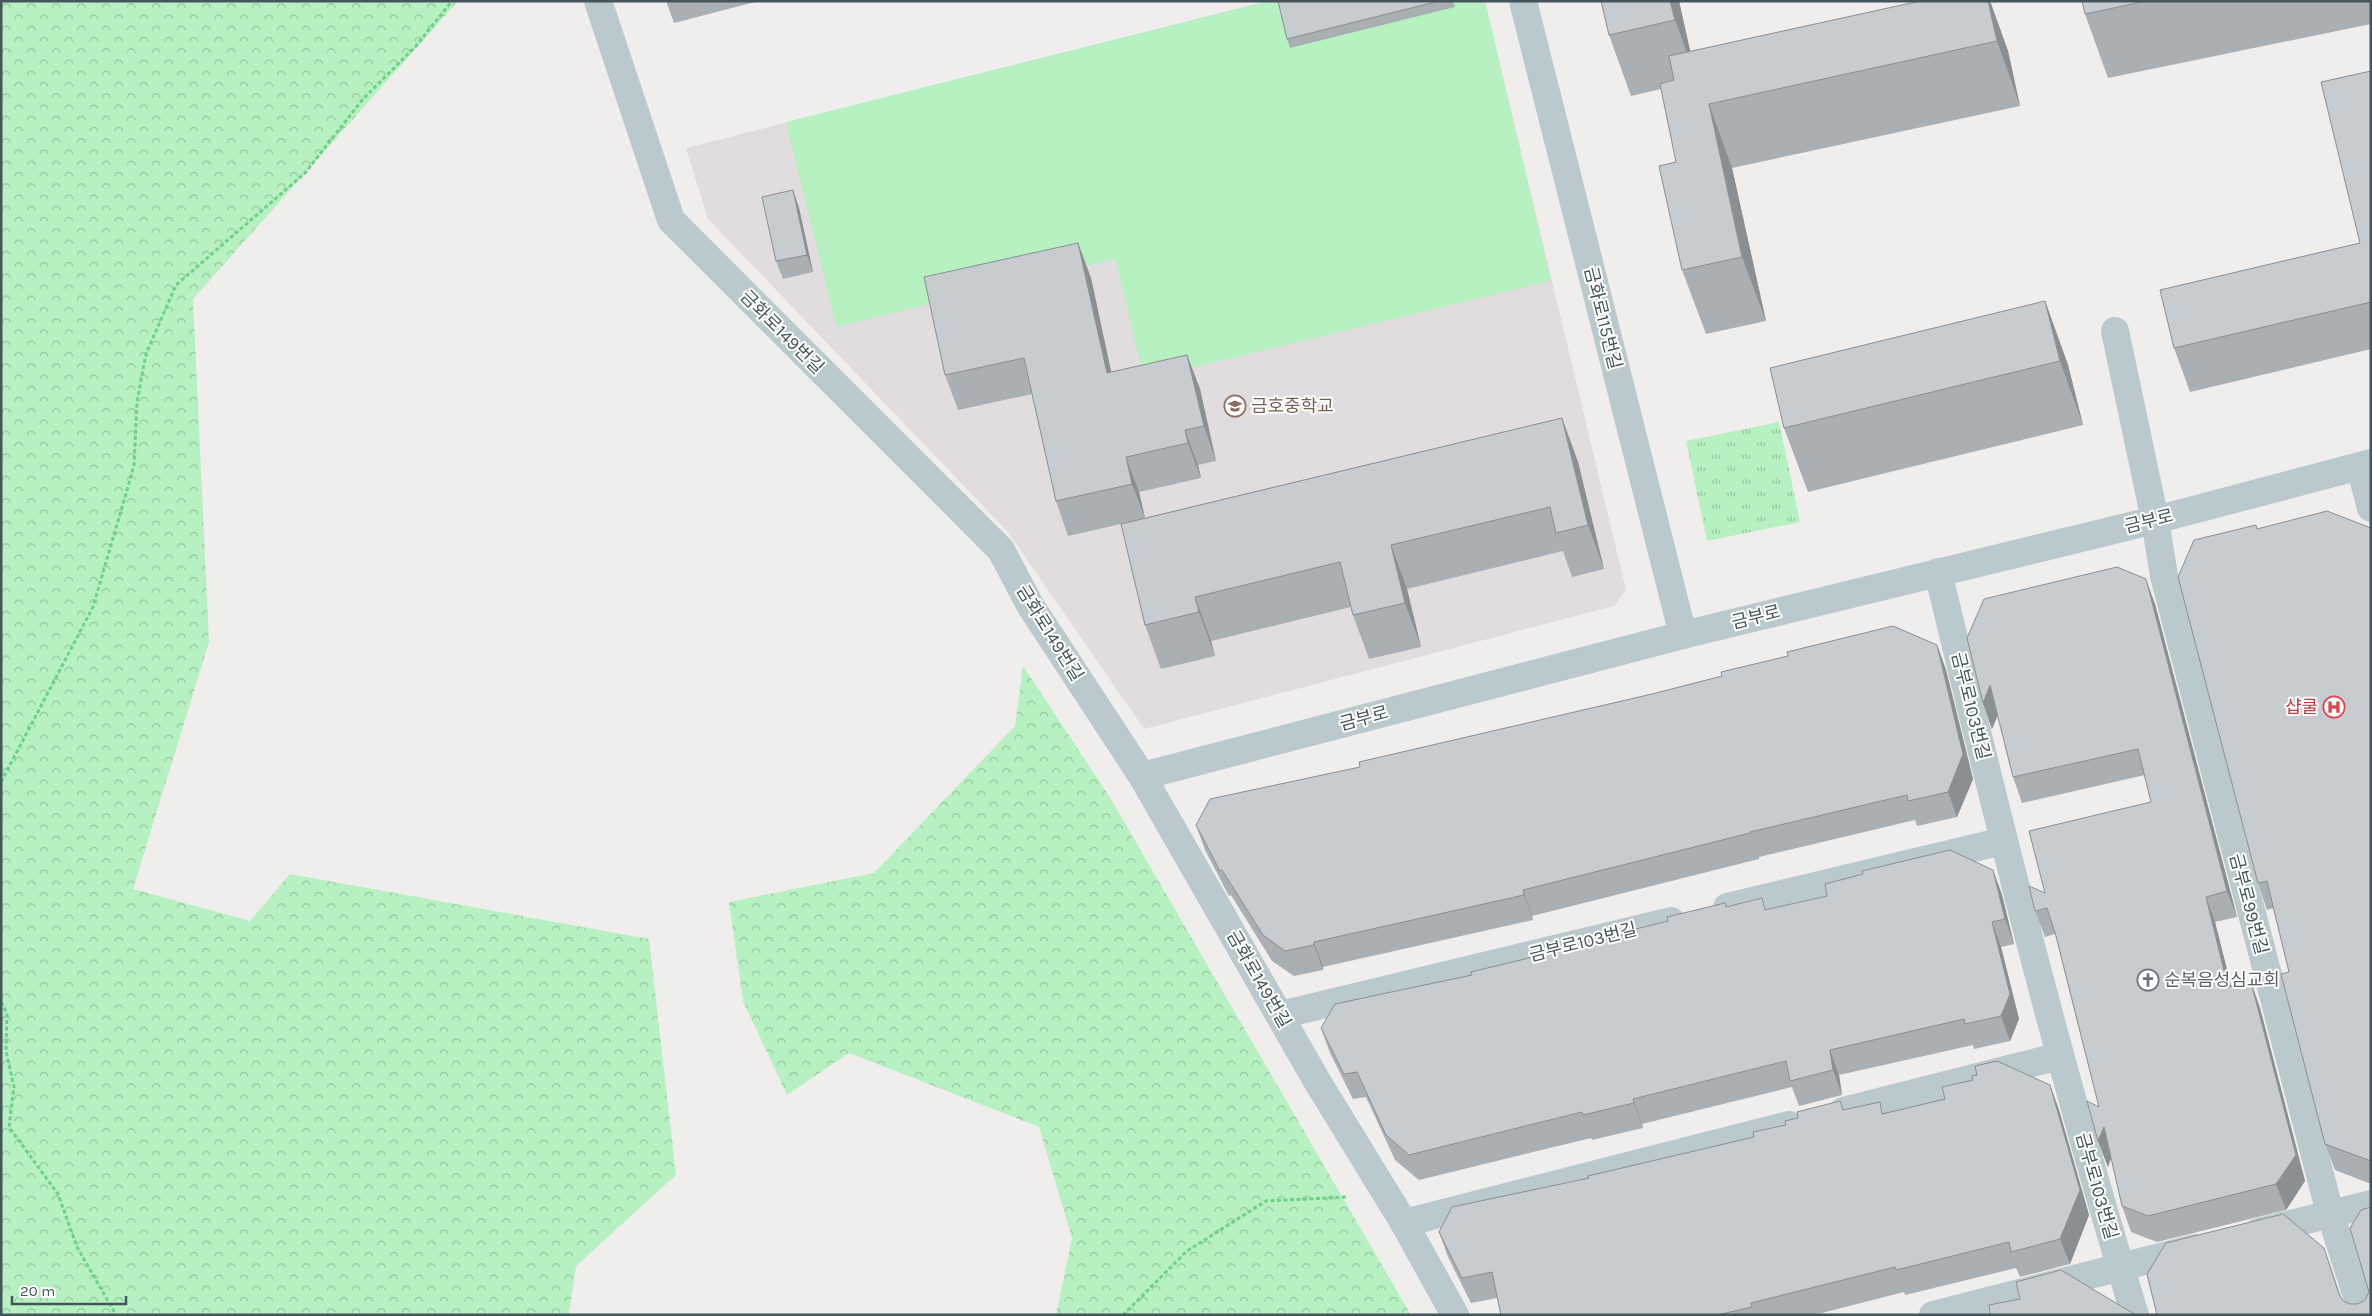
<svg xmlns="http://www.w3.org/2000/svg" width="2372" height="1316" font-family="Karla,'Noto Sans KR',sans-serif">
<style>
.education{fill:#e1dddf}
.grass{fill:url(#grass-tufts)}
.forest{fill:url(#forest-crowns)}
.garden{fill:#b7f1c1}
.lines{fill:none;stroke-linecap:round;stroke-linejoin:round}
.path{stroke:#6dd18a;stroke-width:3;stroke-dasharray:4 2.5;stroke-linecap:butt}
.minor{stroke:#bac9cd;stroke-width:28}
.wall{fill:#aaafb3}
.shaded-wall{fill:#8b8f92}
.building{fill:#c6ccd0;stroke:#8b8f92}
.labels{text-anchor:middle;stroke-width:4;stroke-linejoin:round;paint-order:stroke}
.street-label{font-size:18px;fill:#44555b;stroke:#fff}
.education-label{font-size:18px;fill:#785e54;stroke:#fff;text-anchor:start}
.health-label{font-size:18px;fill:#be3a42;stroke:#fff;text-anchor:end}
.worship-label{font-size:18px;fill:#5b616d;stroke:#fff;text-anchor:start}
</style>
<defs>
<pattern id="grass-tufts" width="24" height="20" patternUnits="userSpaceOnUse" patternTransform="scale(1.25)"><rect width="24" height="20" fill="#b7f1c1"/><path d="M3 7l-1-3M5 7V3M7 7l1-3M15 17l-1-3M17 17v-4M19 17l1-3" fill="none" stroke="#96c6a0"/></pattern>
<pattern id="forest-crowns" width="20" height="18" patternUnits="userSpaceOnUse" patternTransform="scale(1.25)"><rect width="20" height="18" fill="#b7f1c1"/><path d="M2 6a3 3 0 1 1 6 0M12 15a3 3 0 1 1 6 0" fill="none" stroke="#96c6a0"/></pattern>
</defs>
<rect width="100%" height="100%" fill="#f0eded"/>
<polygon class="education" points="1268,1 1485,1 1626,590 1614,606 1144,729 1008,532 708,219 686,148"/>
<polygon class="grass" points="1779,422 1800,522 1707,541 1686,441"/>
<g class="forest">
<polygon points="1,1 458,1 193,299 209,642 133,889 250,921 290,874 649,939 676,1175 576,1266 569,1315 1,1315"/>
<polygon points="1023,666 1109,796 1411,1315 1056,1315 1072,1238 1039,1127 849,1053 787,1095 743,1001 729,902 874,873 1015,726"/>
</g>
<polygon class="garden" points="1268,1 1485,1 1551,281 1144,379 1115,259 836,327 786,122"/>
<g class="lines">
<g class="path">
<polyline points="1,782 93,607 134,466 137,402 146,354 176,285 305,173 363,99 416,46 452,1"/>
<polyline points="1,1002 7,1013 6,1051 14,1087 9,1127 58,1194 77,1247 116,1315"/>
<polyline points="1123,1315 1187,1251 1266,1201 1347,1197"/>
</g>
<g class="minor">
<polyline points="598,1 671,220 1001,550 1030,605 1142,776 1317,1081 1404,1223 1455,1315"/>
<polyline points="1523,1 1683,635"/>
<polyline points="2115,331 2155,520 2164,576 2330,1213 2363,1315"/>
<polyline points="2360,466 2371,508"/>
<path d="M 1938,572 C 1998,821 2060,1070 2135,1315"/>
<polyline points="1142,776 1683,635 2155,520 2371,463"/>
<polyline points="1727,907 2003,841"/>
<polyline points="1280,1015 1671,921"/>
<polyline points="1843,1111 2060,1056"/>
<polyline points="1404,1223 1789,1125"/>
<polyline points="2258,1232 2371,1204"/>
<polyline points="1933,1315 2195,1248"/>
</g>
</g>
<g class="wall">
<polygon points="666,1 759,1 674,23"/>
<polygon points="1278,1 1453,1 1455,7 1290,48 1287,39"/>
<polygon points="1679,1 1690,52 1990,1 2008,51 2020,106 1732,168 1766,321 1706,334 1682,270 1676,162 1661,89 1631,96 1609,35"/>
<polygon points="2082,1 2371,1 2371,24 2108,78 2085,14"/>
<polygon points="2371,71 2371,349 2190,392 2174,348 2360,243"/>
<polygon points="793,190 799,208 813,272 783,279 776,261"/>
<polygon points="1078,243 1091,278 1111,372 1187,355 1200,389 1216,461 1198,465 1201,478 1139,492 1145,518 1562,418 1578,462 1604,569 1572,577 1563,551 1407,589 1421,647 1369,659 1353,615 1351,607 1211,641 1215,656 1161,669 1145,625 1130,522 1068,536 1056,501 1032,394 958,410 945,375"/>
<polygon points="2045,301 2068,365 2083,425 1808,492 1784,428"/>
<polygon points="2371,528 2371,1184 2335,1170 2325,1144 2289,972 2273,908 2267,910 2258,883 2257,529"/>
<polygon points="2155,604 2237,917 2215,922 2231,987 2251,982 2260,1008 2305,1181 2286,1210 2157,1242 2131,1232 2122,1206 2111,1158 2108,1167 2098,1141 2099,1107 2055,934 2045,937 2035,911 2045,893 2151,802 2145,775 2022,803 2013,777 1998,716 1992,729 1983,703"/>
<polygon points="1937,645 1946,670 1973,779 1957,817 1917,826 1915,820 1759,857 1759,859 1532,916 1533,920 1323,967 1323,970 1294,976 1272,961 1231,895 1229,896 1205,850 1196,825"/>
<polygon points="1993,870 2002,895 2014,944 2001,947 2019,1019 2010,1041 1974,1049 1973,1045 1839,1075 1842,1095 1799,1106 1792,1087 1642,1124 1643,1128 1592,1140 1591,1138 1419,1180 1395,1160 1366,1097 1353,1099 1330,1053 1321,1028 1472,975 1636,932 1726,907 1767,910"/>
<polygon points="2050,1085 2059,1110 2089,1215 2070,1264 2020,1277 2016,1268 1905,1295 1904,1292 1814,1315 1501,1315 1497,1298 1471,1303 1448,1257 1439,1232 1589,1178 1754,1137 1786,1125 1844,1110 1884,1113"/>
</g>
<g class="shaded-wall">
<polygon points="1670,1 1679,1 1697,81 1675,20"/>
<polygon points="1988,1 1990,1 2008,51 2020,106 1997,41"/>
<polygon points="1709,104 1732,168 1766,321 1742,257"/>
<polygon points="793,190 799,208 813,272 807,255"/>
<polygon points="1078,243 1091,278 1119,408 1107,373"/>
<polygon points="2045,301 2068,365 2083,425 2060,361"/>
<polygon points="1187,355 1200,389 1216,461 1204,426"/>
<polygon points="1562,418 1578,462 1604,569 1588,525"/>
<polygon points="1185,430 1198,465 1201,478 1188,443"/>
<polygon points="1126,457 1139,492 1145,518 1132,484"/>
<polygon points="1391,545 1407,589 1421,647 1405,603"/>
<polygon points="2146,579 2155,604 2237,917 2227,891"/>
<polygon points="1195,597 1211,641 1215,656 1199,612"/>
<polygon points="1937,645 1946,670 1973,779 1957,817 1948,792"/>
<polygon points="1990,685 1999,711 1992,729 1983,703"/>
<polygon points="1993,870 2002,895 2014,944 2005,919"/>
<polygon points="1523,890 1532,916 1533,920 1524,895"/>
<polygon points="2206,897 2215,922 2238,1013 2228,987"/>
<polygon points="1992,922 2001,947 2019,1019 2010,1041 2001,1016"/>
<polygon points="1314,942 1323,967 1323,970 1314,945"/>
<polygon points="2251,982 2260,1008 2305,1181 2286,1210 2276,1184"/>
<polygon points="1830,1050 1839,1075 1842,1095 1833,1070"/>
<polygon points="2050,1085 2059,1110 2089,1215 2070,1264 2060,1239"/>
<polygon points="1633,1099 1642,1124 1643,1128 1634,1103"/>
<polygon points="2104,1127 2113,1152 2108,1167 2098,1141"/>
<polygon points="2324,1248 2333,1274 2347,1315 2339,1294"/>
</g>
<g class="building">
<polygon points="1278,1 1439,1 1287,39"/>
<polygon points="1601,1 1670,1 1675,20 1609,35"/>
<polygon points="1920,1 1988,1 1997,41 1709,104 1742,257 1682,270 1659,166 1676,162 1660,84 1674,80 1669,56"/>
<polygon points="2082,1 2146,1 2085,14"/>
<polygon points="2371,71 2371,302 2174,348 2160,290 2360,243 2321,82"/>
<polygon points="793,190 807,255 776,261 762,197"/>
<polygon points="1078,243 1107,373 1187,355 1204,426 1185,430 1188,443 1126,457 1132,484 1056,501 1024,358 945,375 924,277"/>
<polygon points="2045,301 2060,361 1784,428 1770,368"/>
<polygon points="1562,418 1588,525 1556,533 1550,507 1391,545 1405,603 1353,615 1340,562 1195,597 1199,612 1145,625 1121,524"/>
<polygon points="2327,511 2371,528 2371,1161 2325,1144 2281,974 2289,972 2267,881 2258,883 2178,577 2194,540 2256,525 2257,529"/>
<polygon points="2117,567 2146,579 2227,891 2206,897 2228,987 2251,982 2296,1155 2276,1184 2148,1216 2122,1206 2104,1127 2098,1141 2087,1101 2099,1107 2056,936 2047,908 2035,911 2029,886 2045,893 2029,831 2151,802 2138,749 2013,777 1990,685 1983,703 1967,638 1984,599"/>
<polygon points="1893,626 1937,645 1963,754 1948,792 1908,801 1907,795 1750,832 1750,833 1523,890 1524,895 1314,942 1314,945 1285,951 1263,935 1222,870 1220,871 1196,825 1210,799 1360,767 1359,762 1652,694 1722,676 1721,672 1788,656 1787,652"/>
<polygon points="1950,850 1993,870 2005,919 1992,922 2010,994 2001,1016 1965,1024 1964,1019 1830,1050 1833,1070 1790,1081 1786,1061 1633,1099 1634,1103 1583,1115 1582,1112 1409,1155 1386,1135 1357,1072 1344,1074 1321,1028 1335,1004 1472,975 1471,972 1636,932 1636,929 1668,921 1667,917 1725,903 1726,907 1762,898 1765,910 1827,896 1825,884 1863,874 1862,871"/>
<polygon points="1997,1061 2050,1085 2080,1190 2060,1239 2011,1252 2009,1242 1896,1270 1895,1267 1751,1303 1752,1307 1717,1315 1501,1315 1492,1272 1462,1278 1439,1232 1452,1207 1589,1178 1588,1176 1754,1137 1753,1132 1786,1125 1785,1121 1798,1118 1797,1112 1840,1101 1843,1110 1880,1102 1882,1114 1945,1099 1942,1087 1973,1080 1972,1076 1977,1075 1975,1066"/>
<polygon points="2371,1207 2371,1315 2157,1315 2147,1274 2166,1243 2283,1214 2324,1248 2339,1294 2343,1301 2350,1304 2358,1304 2365,1300 2369,1292 2350,1228 2361,1210"/>
<polygon points="2061,1270 2136,1315 1985,1315 1990,1314 1989,1305 2020,1299 2016,1282"/>
</g>
<defs>
<g id="school-ring" transform="scale(1.125)"><circle r="9.5" fill="#fff" stroke="#8d6e63" stroke-width="1.5"/><path d="M0-5L7-2L0 1L-7-2ZM-4 1L0 2.5L4 1V4Q0 6-4 4Z" fill="#8d6e63"/></g>
<g id="hospital-ring" transform="scale(1.125)"><circle r="9.5" fill="#fff" stroke="#e0444e" stroke-width="1.5"/><path d="M-5-5h3v3.5h4V-5h3V5h-3V1.5h-4V5h-3Z" fill="#e0444e"/></g>
<g id="church-ring" transform="scale(1.125)"><circle r="9.5" fill="#fff" stroke="#6b7280" stroke-width="1.5"/><path d="M-1.2-6h2.4v3.5h3.3v2.4h-3.3V6h-2.4V-.1h-3.3v-2.4h3.3Z" fill="#6b7280"/></g>
</defs>
<g fill-rule="evenodd">
<use href="#school-ring" x="1235" y="406"/>
<use href="#hospital-ring" x="2334" y="707"/>
<use href="#church-ring" x="2148" y="980"/>
</g>
<g class="labels">
<g class="street-label">
<text transform="translate(1603 318) rotate(76)" y="6">금화로115번길</text>
<text transform="translate(782 332) rotate(45)" y="6">금화로149번길</text>
<text transform="translate(2149 521) rotate(-14)" y="6">금부로</text>
<text transform="translate(1756 617) rotate(-14)" y="6">금부로</text>
<text transform="translate(1050 633) rotate(58)" y="6">금화로149번길</text>
<text transform="translate(1971 706) rotate(76)" y="6">금부로103번길</text>
<text transform="translate(1364 718) rotate(-15)" y="6">금부로</text>
<text transform="translate(2249 904) rotate(75)" y="6">금부로99번길</text>
<text transform="translate(1583 942) rotate(-14)" y="6">금부로103번길</text>
<text transform="translate(1259 979) rotate(60)" y="6">금화로149번길</text>
<text transform="translate(2097 1186) rotate(74)" y="6">금부로103번길</text>
</g>
<g class="education-label">
<text x="1251" y="412">금호중학교</text>
</g>
<g class="health-label">
<text x="2318" y="713">샵쿨</text>
</g>
<g class="worship-label">
<text x="2164" y="986">순복음성심교회</text>
</g>
</g>
<rect width="2372" height="1316" fill="none" stroke="#44555b" stroke-width="5"/>
<path d="M12 1296v8h114v-8" fill="none" stroke="#44555b" stroke-width="2.5"/>
<text x="20" y="1296" font-size="15" fill="#44555b" stroke="#ffffff" stroke-width="4" paint-order="stroke">20 m</text>
</svg>
